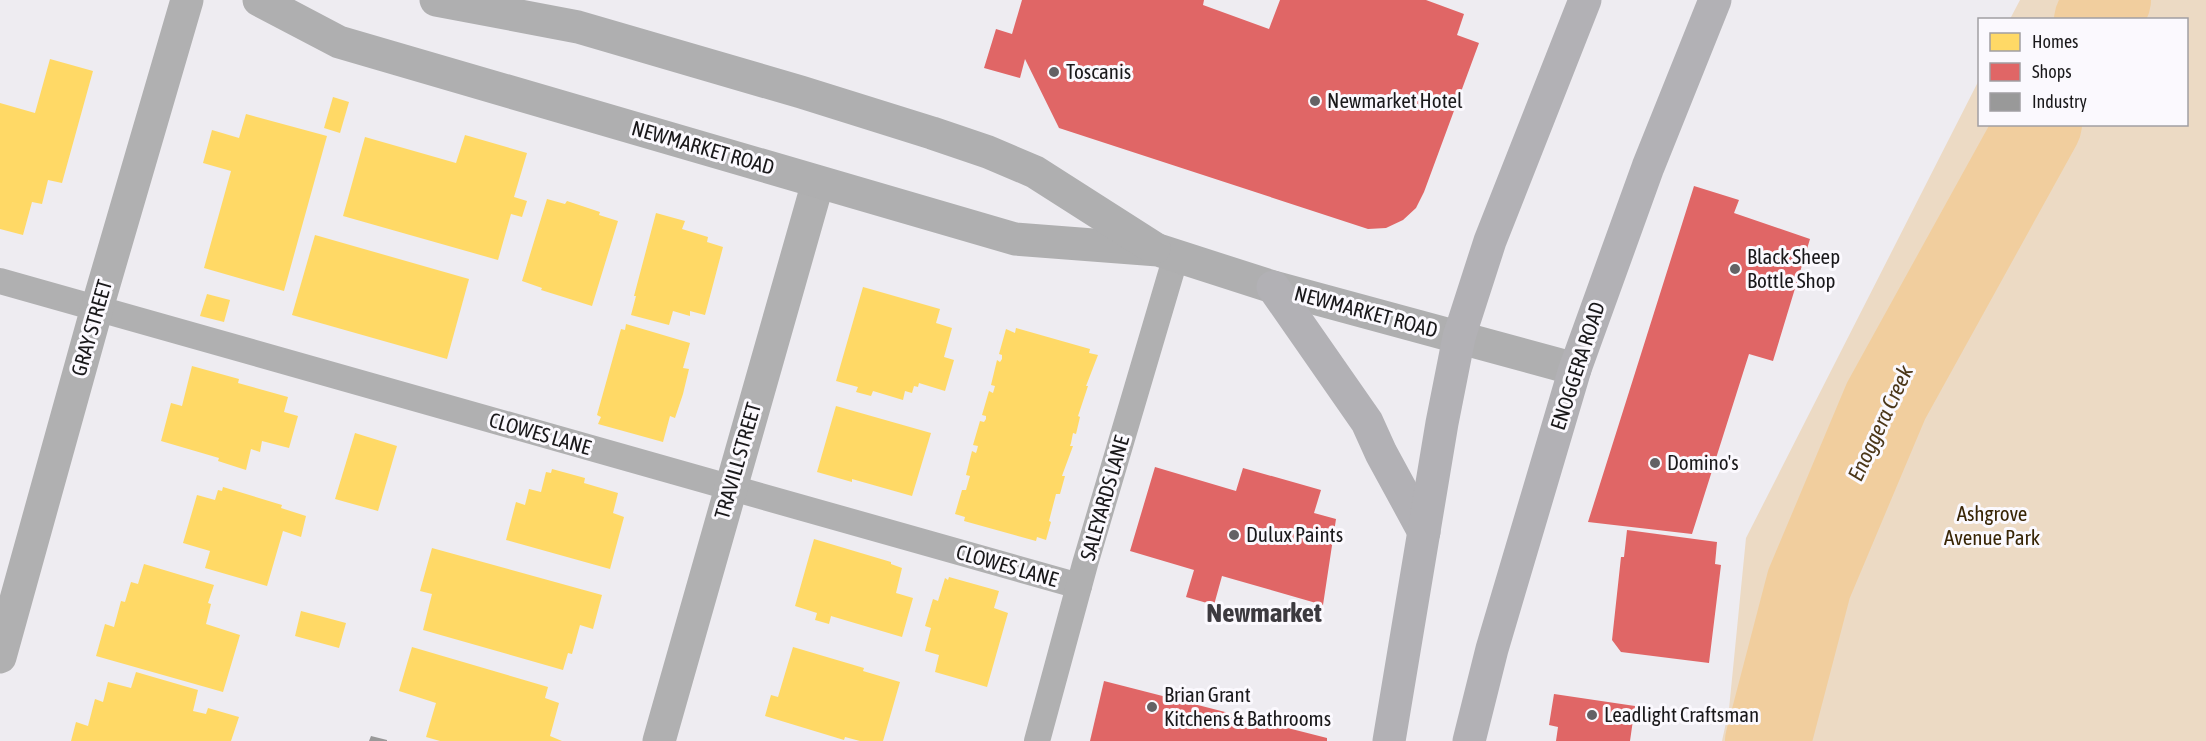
<svg xmlns="http://www.w3.org/2000/svg" width="2206" height="741" font-family="'Asap Condensed',sans-serif">
<style>
.green{fill:#ecdac4}
.homes{fill:#ffd966}
.shops{fill:#e06666}
.industry{fill:#999}
.lines{fill:none;stroke-linecap:round;stroke-linejoin:round}
.river{stroke:#f1ce9e;stroke-width:86}
.lane{stroke:#b0b0b1;stroke-width:26}
.street{stroke:#b0b0b1;stroke-width:33}
.secondary{stroke:#afafb0;stroke-width:33}
.primary{stroke:#b2b1b5;stroke-width:33}
.poi-dot{fill:#646265;stroke:#fbf9fe;stroke-width:2}
.labels{text-anchor:middle;stroke-width:6;stroke-linejoin:round;paint-order:stroke}
.poi-label{font-size:21px;fill:#19181a;stroke:#fbf9fe;text-anchor:start}
.street-label{font-size:21px;fill:#19181a;stroke:#fbf9fe}
.park-label{font-size:21px;fill:#382505;stroke:#fbf9fe}
.water-label{font-size:22px;font-style:italic;fill:#4b3719;stroke:#fbf9fe}
.district-label{font-size:27px;font-weight:bold;fill:#3c3a3f;stroke:#fbf9fe}
</style>
<rect width="100%" height="100%" fill="#eeecf1"/>
<polygon class="green" points="2020,0 2206,0 2206,741 1722,741 1729,709 1746,538 1979,80 1980,124 2186,124 2186,20 2010,19"/>
<g class="homes">
<polygon points="50,59 93,71 62,183 48,180 42,204 32,202 23,235 0,229 0,103 35,113"/>
<polygon points="333,97 349,102 340,133 324,128"/>
<polygon points="246,114 327,136 284,291 204,268 231,171 203,163 212,130 239,138"/>
<polygon points="465,135 527,153 514,197 527,201 522,217 511,214 498,260 343,216 365,137 456,163"/>
<polygon points="547,199 565,204 567,201 600,212 599,215 618,221 592,306 541,290 542,288 522,281"/>
<polygon points="656,213 685,221 682,229 708,237 707,242 723,247 705,315 690,311 690,316 673,311 669,325 631,315 636,296 634,296"/>
<polygon points="315,235 469,279 447,359 292,315"/>
<polygon points="863,287 940,309 936,323 952,328 944,357 954,360 945,391 919,383 918,387 914,386 912,393 905,391 903,400 873,391 871,396 856,392 858,387 836,381"/>
<polygon points="207,294 230,300 224,322 200,316"/>
<polygon points="626,324 690,343 683,368 689,369 683,394 675,418 670,416 663,442 598,424 601,417 597,415 621,329 625,330"/>
<polygon points="1016,328 1090,349 1089,353 1098,355 1086,386 1088,386 1078,416 1080,417 1076,434 1073,433 1071,443 1070,446 1073,446 1063,473 1062,476 1065,476 1060,494 1056,494 1049,521 1051,522 1046,540 1037,537 1036,541 964,521 965,517 955,514 962,490 966,490 970,476 966,475 972,451 976,453 977,450 978,446 973,445 980,421 984,422 986,419 986,416 982,415 989,391 993,393 995,386 991,385 997,360 1000,362 1002,359 1002,355 999,354 1006,329 1015,333"/>
<polygon points="192,366 239,379 238,383 288,397 284,412 298,416 289,448 262,441 260,452 251,449 246,470 218,461 219,458 161,441 171,403 182,406"/>
<polygon points="836,406 931,433 912,496 852,479 852,482 817,472"/>
<polygon points="355,433 397,446 378,511 335,499"/>
<polygon points="552,469 585,478 584,483 618,493 613,513 624,517 610,569 506,540 516,502 525,505 529,489 541,492 546,472 551,473"/>
<polygon points="223,487 282,505 281,508 306,516 301,537 283,531 267,586 205,568 210,551 183,543 197,495 215,500 218,490 222,491"/>
<polygon points="814,539 891,562 891,564 902,568 896,593 913,598 902,637 831,616 829,624 815,620 817,613 795,606"/>
<polygon points="432,548 602,595 593,629 580,625 572,654 568,653 563,670 423,630 432,594 420,591"/>
<polygon points="144,564 214,585 208,603 211,604 206,624 240,635 223,692 96,656 105,624 114,627 121,601 125,602 131,582 138,584"/>
<polygon points="949,577 999,591 994,608 1008,613 987,687 935,672 939,655 925,651 931,628 925,626 933,599 938,601 945,578 948,580"/>
<polygon points="301,611 346,623 339,648 295,636"/>
<polygon points="412,647 548,687 545,698 559,703 550,736 562,741 440,741 426,737 436,703 399,691"/>
<polygon points="793,647 864,668 863,671 900,682 883,741 860,741 845,737 844,740 765,716 771,695 778,697"/>
<polygon points="136,672 198,690 193,711 206,714 208,708 239,717 231,741 71,741 76,722 88,726 95,699 103,702 108,682 131,688"/>
</g>
<g class="shops">
<polygon points="1022,0 1204,0 1203,5 1269,29 1280,0 1426,0 1464,14 1457,35 1479,43 1424,192 1416,208 1403,220 1386,228 1368,229 1059,128 1025,59 1020,78 984,68 996,29 1012,34"/>
<polygon points="1694,186 1739,200 1734,213 1810,239 1773,361 1749,354 1692,534 1588,522"/>
<polygon points="1155,467 1236,491 1243,468 1321,490 1314,513 1336,519 1323,605 1222,576 1214,605 1186,597 1194,570 1130,551"/>
<polygon points="1627,530 1717,542 1715,564 1721,565 1709,663 1621,652 1612,640 1621,557 1624,557"/>
<polygon points="1104,681 1327,738 1327,741 1090,741"/>
<polygon points="1554,694 1635,706 1630,741 1556,741 1558,727 1549,725"/>
</g>
<polygon class="industry" points="371,736 387,740 387,741 369,741"/>
<g class="lines">
<g class="river">
<polyline points="2097,20 2108,0"/>
<polyline points="1768,741 1809,584 1886,401 2039,124"/>
</g>
<g class="lane">
<polyline points="0,281 1079,586"/>
<polyline points="1037,741 1085,564 1176,256"/>
</g>
<g class="street">
<polyline points="0,657 97,308 187,0"/>
<polyline points="659,741 818,182"/>
</g>
<g class="secondary">
<polyline points="259,0 339,42 1015,239 1158,250 1273,287 1575,369"/>
<polyline points="436,0 578,27 801,92 932,133 988,152 1035,172 1154,248"/>
</g>
<g class="primary">
<polyline points="1273,287 1367,422 1381,453 1424,532"/>
<polyline points="1389,741 1442,423 1459,337 1490,241 1585,0"/>
<polyline points="1469,741 1492,649 1575,369 1648,167 1715,0"/>
</g>
</g>
<g class="poi-dot">
<circle cx="1054" cy="72" r="6"/>
<circle cx="1315" cy="101" r="6"/>
<circle cx="1735" cy="269" r="6"/>
<circle cx="1655" cy="463" r="6"/>
<circle cx="1234" cy="535" r="6"/>
<circle cx="1152" cy="707" r="6"/>
<circle cx="1592" cy="715" r="6"/>
</g>
<g class="labels">
<g class="poi-label">
<text x="1066" y="79">Toscanis</text>
<text x="1327" y="108">Newmarket Hotel</text>
<text x="1747" y="264">Black Sheep<tspan x="1747" dy="24">Bottle Shop</tspan></text>
<text x="1667" y="470">Domino's</text>
<text x="1246" y="542">Dulux Paints</text>
<text x="1164" y="702">Brian Grant<tspan x="1164" dy="24">Kitchens &amp; Bathrooms</tspan></text>
<text x="1604" y="722">Leadlight Craftsman</text>
</g>
<g class="street-label">
<text transform="translate(703 148) rotate(16)" y="7">NEWMARKET ROAD</text>
<text transform="translate(1366 312) rotate(15)" y="7">NEWMARKET ROAD</text>
<text transform="translate(92 328) rotate(-74)" y="7">GRAY STREET</text>
<text transform="translate(1578 366) rotate(-72)" y="7">ENOGGERA ROAD</text>
<text transform="translate(540 434) rotate(16)" y="7">CLOWES LANE</text>
<text transform="translate(738 461) rotate(-74)" y="7">TRAVILL STREET</text>
<text transform="translate(1105 498) rotate(-74)" y="7">SALEYARDS LANE</text>
<text transform="translate(1007 566) rotate(16)" y="7">CLOWES LANE</text>
</g>
<g class="park-label">
<text x="1992" y="521">Ashgrove<tspan x="1992" dy="24">Avenue Park</tspan></text>
</g>
<g class="water-label">
<text transform="translate(1880 423) rotate(-65)" y="8">Enoggera Creek</text>
</g>
<g class="district-label">
<text x="1264" y="622">Newmarket</text>
</g>
</g>
<rect x="1978" y="18" width="210" height="108" fill="#fbf9fe" stroke="#a19fa3" stroke-width="1.5"/>
<rect x="1990" y="33" width="30" height="18" fill="#ffd966" stroke="#a19fa3" stroke-width="1.5"/>
<text x="2032" y="48" font-size="18" fill="#19181a">Homes</text>
<rect x="1990" y="63" width="30" height="18" fill="#e06666" stroke="#a19fa3" stroke-width="1.5"/>
<text x="2032" y="78" font-size="18" fill="#19181a">Shops</text>
<rect x="1990" y="93" width="30" height="18" fill="#999999" stroke="#a19fa3" stroke-width="1.5"/>
<text x="2032" y="108" font-size="18" fill="#19181a">Industry</text>
</svg>
